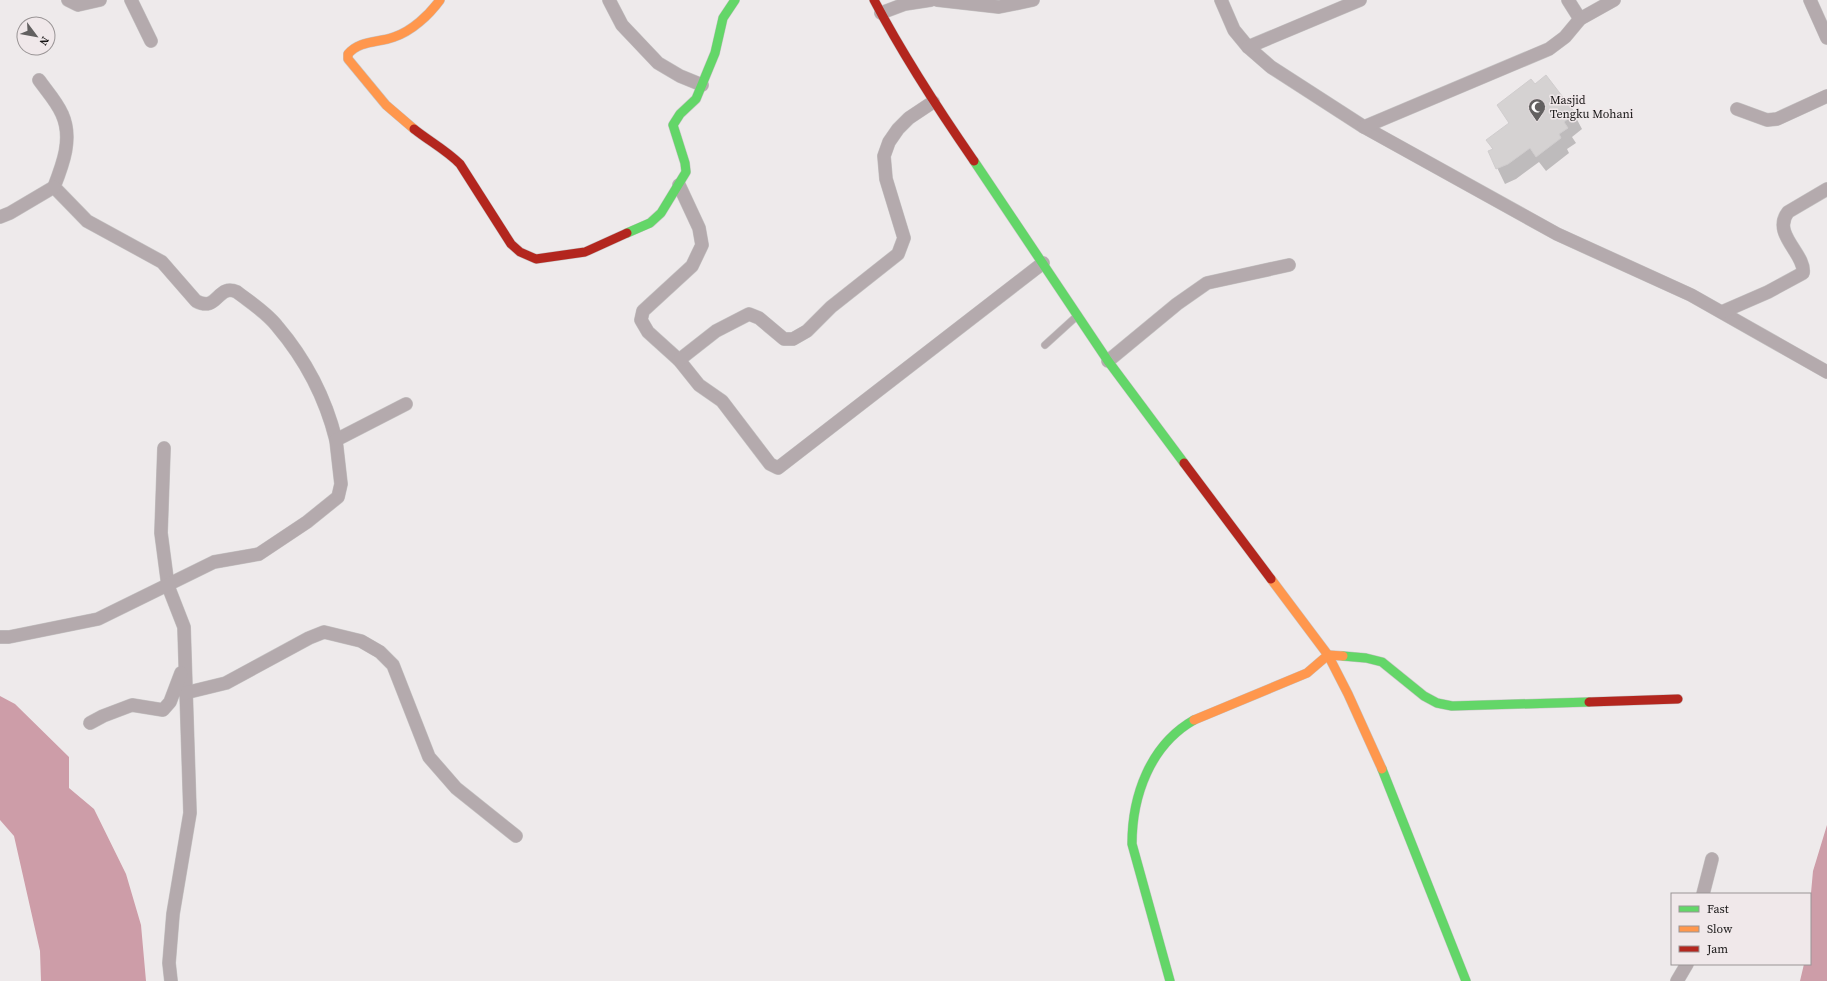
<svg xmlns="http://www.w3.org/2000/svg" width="1827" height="981" font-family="'Source Serif 4',serif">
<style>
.water{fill:#cd9da8}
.shadow{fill:#0003}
.building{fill:#d5d2d2;stroke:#d0cdce}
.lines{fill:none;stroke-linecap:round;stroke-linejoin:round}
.lane-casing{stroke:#c6c4c4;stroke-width:8}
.street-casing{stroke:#c6c4c4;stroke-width:14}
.fast-casing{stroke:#c6c4c4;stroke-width:10}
.slow-casing{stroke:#c6c4c4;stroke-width:10}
.jam-casing{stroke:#c6c4c4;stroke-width:10}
.lane{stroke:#b4aaad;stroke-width:7}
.street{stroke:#b4aaad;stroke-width:13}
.fast{stroke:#63d668;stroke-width:9}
.slow{stroke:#ff974d;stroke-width:9}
.jam{stroke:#b3261e;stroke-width:9}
.labels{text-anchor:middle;stroke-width:3;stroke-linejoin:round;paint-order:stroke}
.poi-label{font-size:12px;fill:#171515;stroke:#f0e8ea;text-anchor:start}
</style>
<rect width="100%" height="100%" fill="#eeeaeb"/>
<g class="water">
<polygon points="0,696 15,704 69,757 69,788 94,809 126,874 141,925 146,981 41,981 40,951 14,836 0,820"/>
<polygon points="1827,825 1827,981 1800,981 1804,964 1810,964 1810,904 1813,871"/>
</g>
<polygon class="shadow" points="1535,85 1574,114 1582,129 1572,137 1576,143 1567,149 1569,153 1546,171 1539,162 1516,179 1505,184 1489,151 1493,150 1488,140 1510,124"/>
<polygon class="building" points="1546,75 1575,113 1564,122 1568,128 1559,134 1561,138 1536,157 1530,148 1508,164 1496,169 1488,151 1493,149 1486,140 1509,123 1497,105 1531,79 1535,84"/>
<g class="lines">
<g class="lane-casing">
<polyline id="lane" points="1045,345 1078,315"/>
</g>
<g class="street-casing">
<g id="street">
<polyline points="68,0 78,5 100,0"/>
<polyline points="131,0 151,41"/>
<polyline points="609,0 622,25 658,63 680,76 702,85"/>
<polyline points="937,0 999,7 1033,0"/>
<polyline points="1221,0 1234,30 1248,47 1271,67 1364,127 1557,234 1691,295 1827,372"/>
<polyline points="1568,0 1580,19"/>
<polyline points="1810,0 1827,38"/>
<polyline points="881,13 905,4 931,0"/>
<polyline points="1248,47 1360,0"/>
<path d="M 39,80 C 46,90 57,102 62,114 C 73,138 63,164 54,187 L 87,221 L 162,262 L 196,301 C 218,313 217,283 237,292 C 250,302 267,313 277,326 C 306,360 325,396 336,440"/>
<polyline points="1737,109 1767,120 1777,119 1827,96"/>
<polyline points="1364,127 1549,49 1565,37 1580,19 1614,0"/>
<polyline points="679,185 699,228 702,245 692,266 643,311 641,320 648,332 679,360 699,385 722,401 770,464 778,468 1043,263"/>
<polyline points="0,217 10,213 54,187"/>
<path d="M 1722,312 L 1768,292 L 1803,273 C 1806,254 1771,234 1788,212 L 1827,189"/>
<polyline points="679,360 716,331 749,314 759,318 784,339 793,339 807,331 831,307 898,254 904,238 886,179 884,156 889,142 898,129 909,118 933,102"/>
<polyline points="1108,361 1177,304 1207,283 1289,265"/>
<polyline points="164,448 161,533 168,586 184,627 190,813 173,914 169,963 171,981"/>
<polyline points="0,637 9,637 98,619 214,562 259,554 307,522 338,497 341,484 336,440 406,404"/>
<polyline points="185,693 226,683 309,638 324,632 361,641 380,652 393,665 429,757 456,788 516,836"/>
<polyline points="90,723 103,716 132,705 163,710 170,702 181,673"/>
<polyline points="1703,894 1712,859"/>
<polyline points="1677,981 1687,964"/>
</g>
</g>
<g class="fast-casing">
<g id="fast">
<polyline points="974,161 1108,361 1184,463"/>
<polyline points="627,233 650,223 661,213 686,172 685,163 673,125 680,114 696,99 715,53 723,18 735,0"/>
<polyline points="1343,656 1366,658 1382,662 1424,696 1437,703 1452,706 1589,702"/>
<polyline points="1382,769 1466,981"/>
<path d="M 1170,981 L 1132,844 C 1132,796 1150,745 1194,720"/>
</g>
</g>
<g class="slow-casing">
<g id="slow">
<path d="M 414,129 L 386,105 L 348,59 L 348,54 C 360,40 378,43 394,37 C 412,31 429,15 440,0"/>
<polyline points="1271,579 1328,655 1348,694 1382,769"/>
<polyline points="1194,720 1307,673 1328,655 1343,656"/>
</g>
</g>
<g class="jam-casing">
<g id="jam">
<path d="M 874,0 C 904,57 938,109 974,161"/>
<path d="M 414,129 C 429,141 446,150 460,164 L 511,244 L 520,252 L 536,259 L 585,252 L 627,233"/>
<polyline points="1184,463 1271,579"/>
<polyline points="1589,702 1678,699"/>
</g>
</g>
<use href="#lane" class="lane"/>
<use href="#street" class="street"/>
<use href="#fast" class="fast"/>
<use href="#slow" class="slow"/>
<use href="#jam" class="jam"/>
</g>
<defs>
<g id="mosque-pin" transform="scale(0.9)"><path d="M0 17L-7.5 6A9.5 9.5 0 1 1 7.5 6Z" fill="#626060" stroke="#f0e8ea"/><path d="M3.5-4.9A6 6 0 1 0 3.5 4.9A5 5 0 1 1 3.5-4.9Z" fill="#fff"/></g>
</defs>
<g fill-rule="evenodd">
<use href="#mosque-pin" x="1537" y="107"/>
</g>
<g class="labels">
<g class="poi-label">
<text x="1550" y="104">Masjid<tspan x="1550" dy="14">Tengku Mohani</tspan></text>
</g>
</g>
<rect x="1671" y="893" width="140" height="72" fill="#f0e8ea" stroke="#999495"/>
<rect x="1679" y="906" width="20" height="6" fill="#63d668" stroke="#999495"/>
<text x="1707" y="913" font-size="12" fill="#171515">Fast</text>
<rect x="1679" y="926" width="20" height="6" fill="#ff974d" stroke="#999495"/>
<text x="1707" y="933" font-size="12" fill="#171515">Slow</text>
<rect x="1679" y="946" width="20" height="6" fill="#b3261e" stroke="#999495"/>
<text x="1707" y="953" font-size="12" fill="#171515">Jam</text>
<g transform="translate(36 36) rotate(122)"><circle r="19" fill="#f0e8ea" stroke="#999495"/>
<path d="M0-3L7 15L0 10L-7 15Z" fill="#626060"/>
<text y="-6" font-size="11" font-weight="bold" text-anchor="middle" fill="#171515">N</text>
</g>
</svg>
